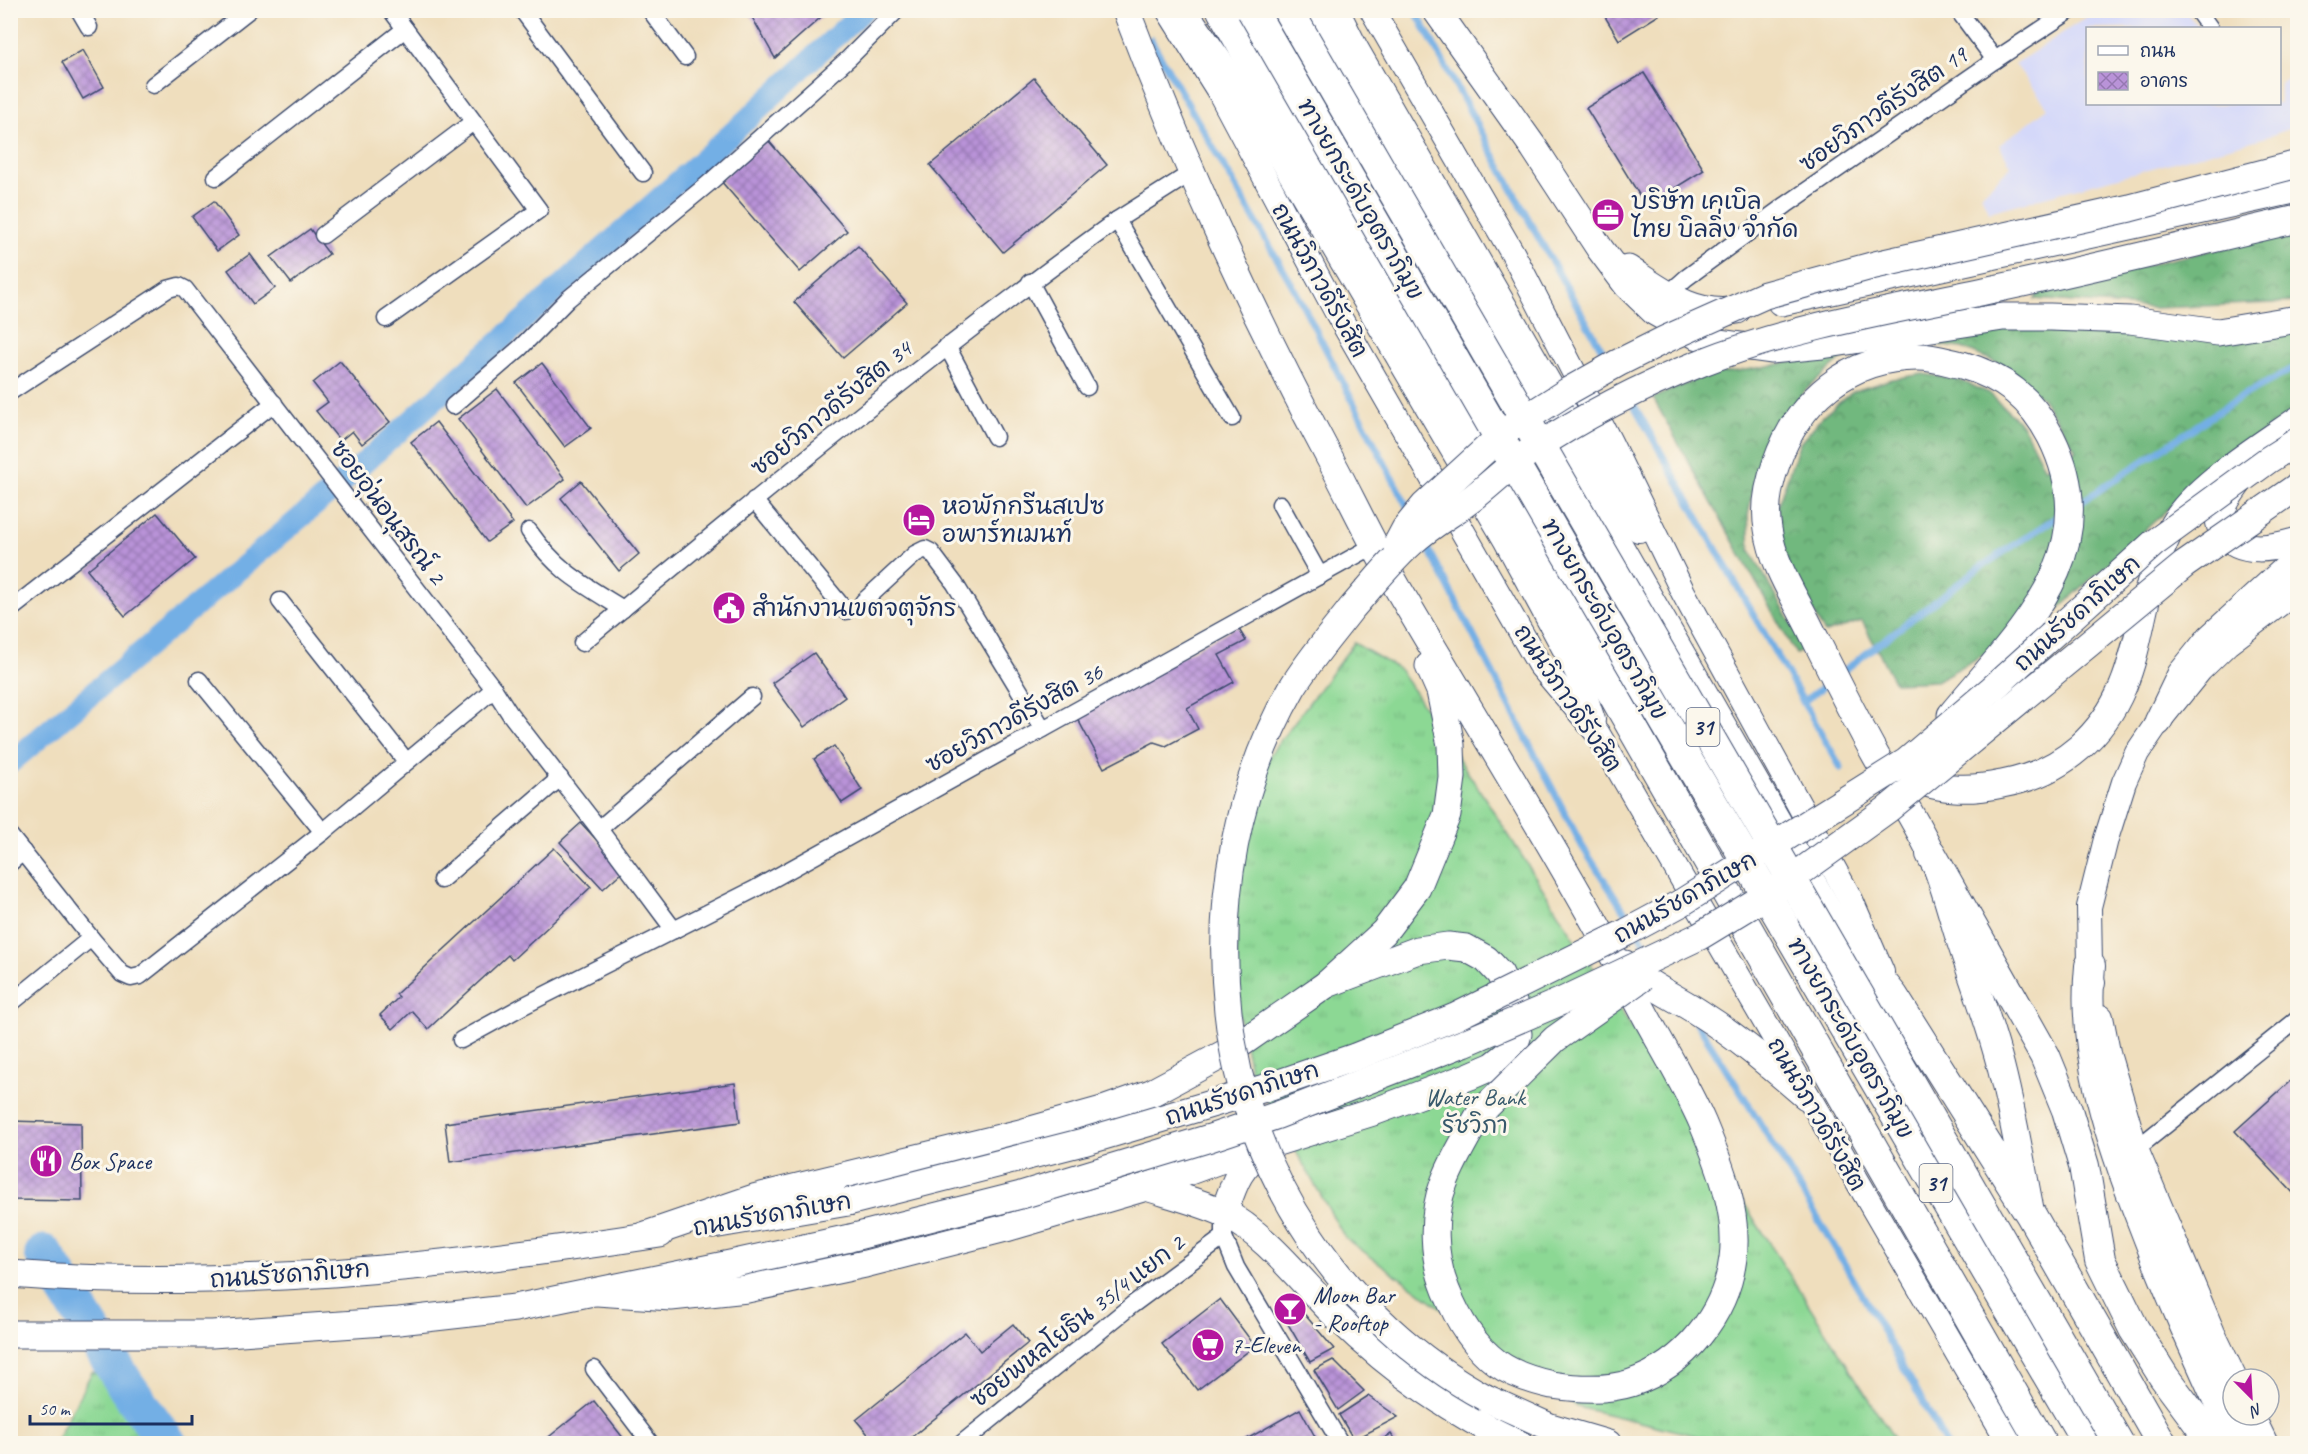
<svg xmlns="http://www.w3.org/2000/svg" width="2308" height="1454" font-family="Caveat,'Playpen Sans Thai',sans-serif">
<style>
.built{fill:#d4d8f9}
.grass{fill:url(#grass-tufts);stroke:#548479;stroke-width:1.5}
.forest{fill:url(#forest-crowns);stroke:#46746e;stroke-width:1.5}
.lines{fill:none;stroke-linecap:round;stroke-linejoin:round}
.stream{stroke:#73afe5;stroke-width:7}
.canal{stroke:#73afe5;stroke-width:22}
.river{stroke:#73afe5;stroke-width:39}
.building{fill:url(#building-cross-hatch)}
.street-casing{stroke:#3b496c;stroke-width:19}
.secondary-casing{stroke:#3b496c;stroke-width:26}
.primary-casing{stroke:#3b496c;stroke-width:29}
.highway-casing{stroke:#3b496c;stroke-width:32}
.street{stroke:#fff;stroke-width:16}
.secondary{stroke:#fff;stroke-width:24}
.primary{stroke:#fff;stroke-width:27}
.highway{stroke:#fff;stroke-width:30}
.primary-bridge-casing{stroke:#3b496c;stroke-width:29;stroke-linecap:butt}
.highway-bridge-casing{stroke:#3b496c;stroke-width:32;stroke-linecap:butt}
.primary-bridge{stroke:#fff;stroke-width:27}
.highway-bridge{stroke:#fff;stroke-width:30}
.labels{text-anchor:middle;stroke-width:6;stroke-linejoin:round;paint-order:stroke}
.shield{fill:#fbf7ec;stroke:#5e6b89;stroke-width:1.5}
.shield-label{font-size:22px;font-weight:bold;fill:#1b2f5e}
.street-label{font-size:24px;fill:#1b2f5e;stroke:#fbf7ec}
.poi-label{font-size:24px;fill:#1b2f5e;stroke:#fbf7ec;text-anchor:start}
.park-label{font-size:24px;fill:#37596c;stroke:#fbf7ec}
</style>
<defs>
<pattern id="grass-tufts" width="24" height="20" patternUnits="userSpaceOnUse" patternTransform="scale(1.5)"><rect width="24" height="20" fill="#8cd894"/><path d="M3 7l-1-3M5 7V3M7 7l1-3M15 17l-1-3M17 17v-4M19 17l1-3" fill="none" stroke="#78ba82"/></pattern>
<pattern id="forest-crowns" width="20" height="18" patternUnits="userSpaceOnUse" patternTransform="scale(1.5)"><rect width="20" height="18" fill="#71b87e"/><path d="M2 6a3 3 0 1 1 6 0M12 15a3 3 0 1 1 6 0" fill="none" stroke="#5c966a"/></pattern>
<pattern id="building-cross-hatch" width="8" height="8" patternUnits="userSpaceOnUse" patternTransform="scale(1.5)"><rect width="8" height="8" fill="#b993d8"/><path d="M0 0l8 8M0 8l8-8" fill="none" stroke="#9678b2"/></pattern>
</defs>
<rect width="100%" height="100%" fill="#fbf7ec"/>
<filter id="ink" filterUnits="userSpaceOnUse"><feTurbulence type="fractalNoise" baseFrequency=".0167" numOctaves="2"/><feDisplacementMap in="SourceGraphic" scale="12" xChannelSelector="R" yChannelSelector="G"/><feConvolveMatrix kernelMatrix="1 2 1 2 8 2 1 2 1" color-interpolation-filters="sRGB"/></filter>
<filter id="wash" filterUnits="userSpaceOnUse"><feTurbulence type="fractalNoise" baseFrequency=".008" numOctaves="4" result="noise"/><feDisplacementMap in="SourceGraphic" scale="24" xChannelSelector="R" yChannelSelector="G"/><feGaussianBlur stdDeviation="1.35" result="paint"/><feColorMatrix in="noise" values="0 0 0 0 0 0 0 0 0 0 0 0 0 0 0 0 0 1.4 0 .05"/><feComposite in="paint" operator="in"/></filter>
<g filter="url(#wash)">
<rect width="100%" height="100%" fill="#efdebd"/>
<polygon class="built" points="2096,11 2185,11 2199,28 2088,28 2088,104 2280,104 2280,83 2297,70 2297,126 2267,137 1989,212 1981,195 2011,166 1999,145 2048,108 2015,64"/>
<g class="grass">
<polygon points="1354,643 1399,669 1490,806 1897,1443 1726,1443 1578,1407 1345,1238 1250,1070 1237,1004 1237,856 1265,761"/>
<polygon points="92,1372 109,1378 156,1443 55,1443"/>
</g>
<g class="forest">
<polygon points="2297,231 2297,302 2154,308 2035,299 2040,289"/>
<polygon points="2056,324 2297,329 2297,407 2201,479 2045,621 1936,681 1895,683 1862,621 1825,633 1788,567 1777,507 1800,443 1823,416 1852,392 1892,379 1923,374 1959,380 1989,393 2023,426 2045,469 2076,450 2043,399 2000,364 1962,348 1921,343 1842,359 1802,393 1785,420 1756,469 1748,516 1750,550 1806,649 1796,654 1653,398 1706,375 1753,369 1920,337"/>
</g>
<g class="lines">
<g class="stream">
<polyline points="1415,10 1537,235 1609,362"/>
<polyline points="1151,40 1294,288 1411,514"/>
<polyline points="1631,400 1841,768"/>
<polyline points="2075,506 2242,396 2298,366"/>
<polyline points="1424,540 1582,846 1632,923"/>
<polyline points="1838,675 1979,568 2063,513"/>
<polyline points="1803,702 1829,682"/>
<polyline points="1638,932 1651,953"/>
<polyline points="1657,962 1673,986"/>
<path d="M 1697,1023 C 1785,1160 1868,1301 1946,1444"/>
</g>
<polyline class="canal" points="10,763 346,479 741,125 864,10"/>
<polyline class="river" points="44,1254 127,1387 168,1444"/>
</g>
<g id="blocks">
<g class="building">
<polygon points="748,10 829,10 775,58"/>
<polygon points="1601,10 1656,10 1659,15 1619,40"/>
<polygon points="83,50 104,87 83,99 62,62"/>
<polygon points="1644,73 1704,170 1646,206 1586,108"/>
<polygon points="1034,78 1107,165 1003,252 930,165"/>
<polygon points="767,139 847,231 800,272 720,180"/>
<polygon points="214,201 239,235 217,251 192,217"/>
<polygon points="310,229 329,254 291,283 271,257"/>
<polygon points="858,246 907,303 843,358 794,302"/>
<polygon points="250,254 275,288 253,304 228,270"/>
<polygon points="340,361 390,422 362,444 352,431 340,441 316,411 328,402 313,383"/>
<polygon points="542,363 591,428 565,447 516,383"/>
<polygon points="497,389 565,479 526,508 458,419"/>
<polygon points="436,422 513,523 487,542 411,442"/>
<polygon points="581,481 639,554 619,571 561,498"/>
<polygon points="157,513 195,559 125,616 87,570"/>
<polygon points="1237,626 1246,641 1219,655 1234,682 1187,708 1198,729 1166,746 1154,742 1104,768 1075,714"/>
<polygon points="814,653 845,697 804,727 772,683"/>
<polygon points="834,746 862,790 842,803 814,759"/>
<polygon points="581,823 624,870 603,889 560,842"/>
<polygon points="554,848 591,887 512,960 508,955 428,1029 412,1011 393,1029 380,1015 399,997 396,994"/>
<polygon points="2298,1074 2296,1136 2298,1198 2235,1131"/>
<polygon points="735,1083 740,1122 450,1162 445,1123"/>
<polygon points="10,1121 81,1123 82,1201 10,1200"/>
<polygon points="1289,1296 1334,1349 1310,1362 1277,1305"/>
<polygon points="1220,1299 1255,1346 1197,1390 1162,1344"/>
<polygon points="1013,1324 1028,1343 903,1444 867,1444 872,1439 856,1420 965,1332 980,1351"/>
<polygon points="1333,1360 1364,1391 1338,1410 1314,1370"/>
<polygon points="1368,1396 1398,1417 1354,1440 1339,1415"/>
<polygon points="594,1401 628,1444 540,1444"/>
<polygon points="1300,1409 1319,1444 1238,1444"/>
<polygon points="1391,1434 1397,1444 1374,1444"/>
</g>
</g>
</g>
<g filter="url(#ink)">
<use href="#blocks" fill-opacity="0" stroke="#3b496c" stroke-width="1.5"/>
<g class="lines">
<g class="street-casing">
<g id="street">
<polyline points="79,10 89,27"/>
<polyline points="522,10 643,173"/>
<polyline points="650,10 685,57"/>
<polyline points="1958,10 1995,60"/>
<polyline points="2197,10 2210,28"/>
<polyline points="153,85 249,10"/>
<polyline points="1191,173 1117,220 1232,418"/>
<polyline points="216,177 405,29"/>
<polyline points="323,235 473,122"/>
<polyline points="1030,282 1087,387"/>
<polyline points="1667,295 1686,278 1786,205 1995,60 2071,10"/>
<polyline points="386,319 539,210 391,10"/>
<polyline points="947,346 995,437"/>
<polyline points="10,392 168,289 179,286 185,289 494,689 510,714 599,829 674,930"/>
<polyline points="453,406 520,348 568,299 708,184 849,58 897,10"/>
<polyline points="754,500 846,611"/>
<polyline points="1280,504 1320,576"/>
<path d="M 529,531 C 558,572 581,583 623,609"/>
<polyline points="280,601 406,761"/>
<polyline points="863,602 915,554 925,549 931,552 955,584 1043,729"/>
<polyline points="10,610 274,403"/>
<path d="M 582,643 C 757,497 933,353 1117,220"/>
<polyline points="199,680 323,832"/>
<polyline points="599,829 752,697"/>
<polyline points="10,836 91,938 122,974 131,978 140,976 323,832 494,689"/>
<polyline points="10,863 23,852"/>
<polyline points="441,880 560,778"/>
<polyline points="10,1004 91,938"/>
<polyline points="461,1040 523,1006 753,890 1375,545"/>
<polyline points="2136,1149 2298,1019"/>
<polyline points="1224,1227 1224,1237 1236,1267 1341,1444"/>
<polyline points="594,1369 651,1444"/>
<polyline points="961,1444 1132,1305 1224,1237"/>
</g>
</g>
<g class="secondary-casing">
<g id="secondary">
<polyline points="1168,10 1220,93 1336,311 1539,664 1598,734 2010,1444"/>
<polyline points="1337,10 1356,48 1578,433 1639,530"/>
<polyline points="1372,10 1513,254 1610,442 1683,592 1851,900 1882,972"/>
<polyline points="1194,23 1246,98 1506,541 1578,674 1593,720"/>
<polyline points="2093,983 2090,966 2089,907 2106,839 2124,782 2137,753 2158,722 2200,670 2227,644 2298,590"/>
<polyline points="2101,1017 2109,1057 2136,1149 2213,1333 2235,1379"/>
<polyline points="2252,1415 2266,1444"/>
</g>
</g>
<g class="primary-casing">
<g id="primary">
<path d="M 1126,10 C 1186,169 1257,323 1337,472 C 1357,511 1376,550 1397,587 C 1479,727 1566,865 1642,1009 C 1662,1047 1686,1085 1703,1124 C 1720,1165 1739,1213 1733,1258 C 1726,1314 1685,1365 1631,1383 C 1606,1391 1578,1389 1552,1385 C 1534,1381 1512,1374 1497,1363 C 1473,1345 1457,1318 1446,1290 C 1433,1258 1431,1216 1444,1183 C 1453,1159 1468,1135 1481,1112"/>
<polyline points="1436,10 1534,148 1600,249 1627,285 1655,312 1696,335 1720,343 1771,350 1822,345 2003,317 2050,317 2130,320 2218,332 2298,319"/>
<path d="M 1628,269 C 1662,291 1694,318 1737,310"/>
<polyline points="1781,302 2298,189"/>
<path d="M 2241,479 C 2233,490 2223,502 2220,515 C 2218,522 2220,527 2224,533 C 2241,555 2274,548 2298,541"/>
<path d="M 1951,715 C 2019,632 2109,552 2051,437 C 2031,398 2004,377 1962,365 C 1948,362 1933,357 1919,357 C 1849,356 1798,400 1776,464 C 1768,486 1764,507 1768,529 C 1773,564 1793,594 1808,624 C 1830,668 1852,713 1876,756 C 1894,788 1915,819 1931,853 C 1943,879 1950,909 1959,937 C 1972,977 1987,1016 1998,1056 C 2012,1106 2020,1158 2030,1209"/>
<polyline points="2158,722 2181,674 2210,638 2298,558"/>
<path d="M 1905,773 C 1933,791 1970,791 2002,784 C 2030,779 2057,767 2079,748 C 2151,685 2130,601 2173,525 C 2194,487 2261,446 2298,420"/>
<path d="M 1625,964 C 1647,986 1676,997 1701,1014 C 1739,1038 1772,1067 1806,1096"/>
<path d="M 1146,1187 C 1172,1195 1200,1202 1224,1213 C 1265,1233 1304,1285 1337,1317 C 1391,1369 1451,1413 1519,1444"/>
<path d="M 1224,1213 C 1234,1184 1238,1167 1265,1149"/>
<polyline points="713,1225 848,1202"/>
<polyline points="643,1236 757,1197 1024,1132 1106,1109 1151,1093 1233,1049 1327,984 1384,932 1417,888 1447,815 1452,777 1451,745 1440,691 1429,666"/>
<path d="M 10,1274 C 227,1291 446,1267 660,1234"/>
<polyline points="597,1292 671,1297 747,1289 865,1264 1006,1228 1146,1187 1217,1161 1376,1111 1470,1076 1493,1066 1507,1055 1514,1047 1518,1034 1514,1005 1500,974 1486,959 1466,948 1448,946 1418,950 1327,984"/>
<polyline points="10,1334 212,1334 399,1321 515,1308 735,1263 850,1238"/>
<polyline points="1486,1398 1550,1427 1608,1444"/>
</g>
</g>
<g class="highway-casing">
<g id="highway">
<polyline points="1222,10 2042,1444"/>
<polyline points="1314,10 1455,262 1835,925 1893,996 2031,1215 2162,1444"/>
<polyline points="1931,854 2045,1056 2067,1110 2084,1166 2100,1260 2134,1329 2164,1377 2214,1444"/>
<polyline points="1783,923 2088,1444"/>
<path d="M 2090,966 C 2081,1055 2112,1144 2144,1226 C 2172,1300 2205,1371 2238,1444"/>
</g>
</g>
<use href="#street" class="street"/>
<use href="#secondary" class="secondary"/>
<use href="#primary" class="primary"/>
<use href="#highway" class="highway"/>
<g class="primary-bridge-casing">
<g id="primary-bridge">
<polyline points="1397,544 1405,529 1424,506 1507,430 1570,390 1618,363 1666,339 1765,295 1875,265 2130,208 2298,164"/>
<polyline points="1481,1112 1555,1039 1643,977"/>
<polyline points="848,1202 1083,1142 1268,1087 1355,1057 1455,1017 1627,932 1681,903 1906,762 1992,689 2154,543 2268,460 2298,441"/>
<polyline points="850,1238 1021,1195 1210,1138 1278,1115 1464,1043 1562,1001 1700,936 1774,891 1888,809 2184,565 2298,486"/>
<path d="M 1486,1398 C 1344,1321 1245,1173 1228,1012 C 1216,900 1236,786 1292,688 C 1309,660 1331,635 1351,609 C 1373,584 1393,558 1418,537 C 1436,522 1456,511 1474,497 C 1492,483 1509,466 1528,453 C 1582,417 1642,386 1703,362 C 1798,325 1900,309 1999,288 C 2099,267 2198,242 2298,219"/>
</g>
</g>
<g class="highway-bridge-casing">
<g id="highway-bridge">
<polyline points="1252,10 1566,553 1783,923"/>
<polyline points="1288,10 2119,1444"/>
</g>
</g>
<use href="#primary-bridge" class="primary-bridge"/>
<use href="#highway-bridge" class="highway-bridge"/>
</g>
</g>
<defs>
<g id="office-disc" transform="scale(1.725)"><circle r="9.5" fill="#b5179e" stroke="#fbf7ec"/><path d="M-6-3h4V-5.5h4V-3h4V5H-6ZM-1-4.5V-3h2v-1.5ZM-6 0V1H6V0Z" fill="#fff"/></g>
<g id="hotel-disc" transform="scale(1.725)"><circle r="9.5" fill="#b5179e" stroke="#fbf7ec"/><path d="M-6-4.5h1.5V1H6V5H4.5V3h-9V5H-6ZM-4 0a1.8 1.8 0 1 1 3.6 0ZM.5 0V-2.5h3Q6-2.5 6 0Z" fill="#fff"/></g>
<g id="civic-disc" transform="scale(1.725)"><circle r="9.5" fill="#b5179e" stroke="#fbf7ec"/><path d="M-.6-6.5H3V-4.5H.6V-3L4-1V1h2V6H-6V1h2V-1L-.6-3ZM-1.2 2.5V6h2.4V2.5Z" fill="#fff"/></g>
<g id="restaurant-disc" transform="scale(1.725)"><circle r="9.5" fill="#b5179e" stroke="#fbf7ec"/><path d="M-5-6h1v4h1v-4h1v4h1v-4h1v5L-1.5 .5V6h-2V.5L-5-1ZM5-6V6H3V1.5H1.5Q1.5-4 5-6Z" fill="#fff"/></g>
<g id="bar-disc" transform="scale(1.725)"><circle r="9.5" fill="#b5179e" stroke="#fbf7ec"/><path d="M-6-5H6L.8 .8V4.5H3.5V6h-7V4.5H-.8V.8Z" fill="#fff"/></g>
<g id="supermarket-disc" transform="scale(1.725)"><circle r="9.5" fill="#b5179e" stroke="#fbf7ec"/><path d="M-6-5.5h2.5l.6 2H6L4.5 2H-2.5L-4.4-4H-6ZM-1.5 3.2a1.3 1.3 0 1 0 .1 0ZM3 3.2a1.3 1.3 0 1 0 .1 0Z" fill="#fff"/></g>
</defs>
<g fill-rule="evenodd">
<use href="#office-disc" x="1608" y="215"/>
<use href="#hotel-disc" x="919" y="520"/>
<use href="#civic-disc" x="729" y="608"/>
<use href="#restaurant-disc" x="46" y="1161"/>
<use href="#bar-disc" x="1290" y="1309"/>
<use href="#supermarket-disc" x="1208" y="1345"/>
</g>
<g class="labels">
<g class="shield">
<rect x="1686.5" y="708" width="33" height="38" rx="4.5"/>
<rect x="1919.5" y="1164" width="33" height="38" rx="4.5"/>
</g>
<g class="shield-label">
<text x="1703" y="735">31</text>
<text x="1936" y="1191">31</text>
</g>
<g class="street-label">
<text transform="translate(1883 109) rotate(-35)" y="8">ซอยวิภาวดีรังสิต 19</text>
<text transform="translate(1361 199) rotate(60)" y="8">ทางยกระดับอุตราภิมุข</text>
<text transform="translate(1320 280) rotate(61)" y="8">ถนนวิภาวดีรังสิต</text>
<text transform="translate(831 408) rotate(-39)" y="8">ซอยวิภาวดีรังสิต 34</text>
<text transform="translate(388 512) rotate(53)" y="8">ซอยอุ่นอนุสรณ์ 2</text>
<text transform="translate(2077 613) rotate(-42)" y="8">ถนนรัชดาภิเษก</text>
<text transform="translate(1605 619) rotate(60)" y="8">ทางยกระดับอุตราภิมุข</text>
<text transform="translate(1568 698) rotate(56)" y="8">ถนนวิภาวดีรังสิต</text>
<text transform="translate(1014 718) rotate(-29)" y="8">ซอยวิภาวดีรังสิต 36</text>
<text transform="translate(1685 897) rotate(-30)" y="8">ถนนรัชดาภิเษก</text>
<text transform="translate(1851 1038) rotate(60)" y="8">ทางยกระดับอุตราภิมุข</text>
<text transform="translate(1242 1093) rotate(-18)" y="8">ถนนรัชดาภิเษก</text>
<text transform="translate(1817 1114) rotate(60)" y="8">ถนนวิภาวดีรังสิต</text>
<text transform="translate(772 1214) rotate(-10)" y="8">ถนนรัชดาภิเษก</text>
<text transform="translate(290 1274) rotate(-4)" y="8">ถนนรัชดาภิเษก</text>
<text transform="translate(1077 1321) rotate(-38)" y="8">ซอยพหลโยธิน 35/4 แยก 2</text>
</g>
<g class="poi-label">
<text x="1631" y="209">บริษัท เคเบิล<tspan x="1631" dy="28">ไทย บิลลิ่ง จำกัด</tspan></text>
<text x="942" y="514">หอพักกรีนสเปซ<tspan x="942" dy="28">อพาร์ทเมนท์</tspan></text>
<text x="752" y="616">สำนักงานเขตจตุจักร</text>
<text x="69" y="1169">Box Space</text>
<text x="1313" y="1303">Moon Bar<tspan x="1313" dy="28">- Rooftop</tspan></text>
<text x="1231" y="1353">7-Eleven</text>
</g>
<g class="park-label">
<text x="1475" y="1105">Water Bank<tspan x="1475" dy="28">รัชวิภา</tspan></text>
</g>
</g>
<rect width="2308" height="1454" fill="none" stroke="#fbf7ec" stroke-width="36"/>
<rect x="2086" y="27" width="195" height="78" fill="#fbf7ec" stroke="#a1a7b3" stroke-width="1.5"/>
<rect x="2098" y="46" width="30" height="9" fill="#ffffff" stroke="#a1a7b3" stroke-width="1.5"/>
<text x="2140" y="57" font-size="18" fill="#1b2f5e">ถนน</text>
<rect x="2098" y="72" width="30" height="18" fill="url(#building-cross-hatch)" stroke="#a1a7b3" stroke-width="1.5"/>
<text x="2140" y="87" font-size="18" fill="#1b2f5e">อาคาร</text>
<g transform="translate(2251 1397) rotate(156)"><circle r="28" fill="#fbf7ec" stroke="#a1a7b3" stroke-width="1.5"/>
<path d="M0-4.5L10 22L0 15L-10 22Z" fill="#b5179e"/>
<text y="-9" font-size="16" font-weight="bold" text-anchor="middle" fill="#1b2f5e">N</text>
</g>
<path d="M30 1415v9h162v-9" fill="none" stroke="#1b2f5e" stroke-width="3"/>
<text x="39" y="1415" font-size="18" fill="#1b2f5e" stroke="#fbf7ec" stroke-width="4.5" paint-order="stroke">50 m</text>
</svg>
